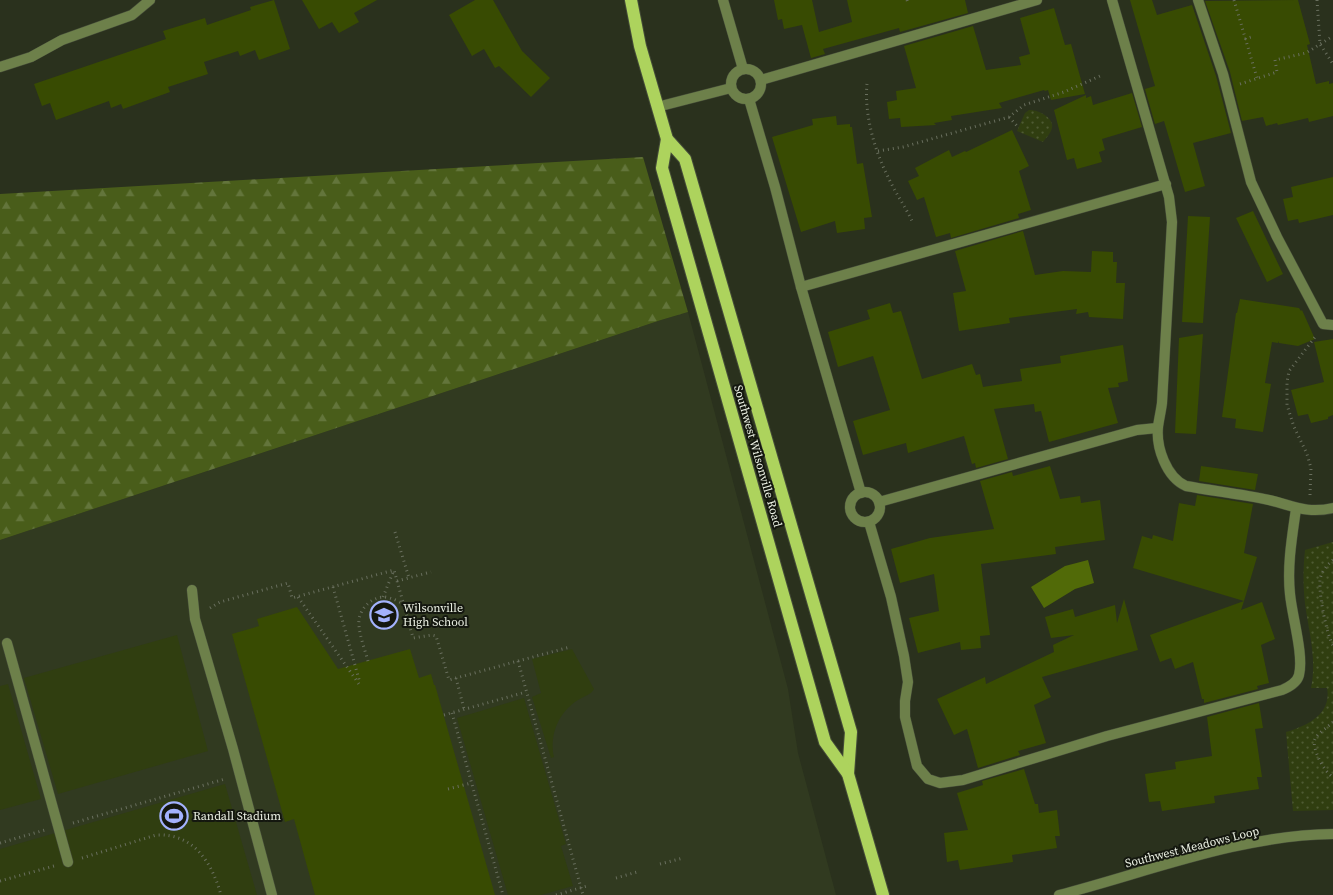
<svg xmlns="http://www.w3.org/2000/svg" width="1333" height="895" font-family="'Source Serif 4',serif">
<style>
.built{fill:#313a20}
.grass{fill:#303e10}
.forest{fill:url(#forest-firs)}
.park{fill:url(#park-dots)}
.water{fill:#516a08}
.building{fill:#384b02}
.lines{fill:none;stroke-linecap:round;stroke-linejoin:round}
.lane-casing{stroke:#454c39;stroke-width:11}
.street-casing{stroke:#454c39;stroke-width:11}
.primary-casing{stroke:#454c39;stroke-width:14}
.path{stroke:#696f5e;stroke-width:3;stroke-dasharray:1 4;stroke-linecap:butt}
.lane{stroke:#6d804a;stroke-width:10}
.street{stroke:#6d804a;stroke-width:10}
.primary{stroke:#add35d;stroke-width:12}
.labels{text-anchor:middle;stroke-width:4;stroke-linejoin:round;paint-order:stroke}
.street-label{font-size:12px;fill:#ecf1e4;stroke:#14170f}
.poi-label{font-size:12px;fill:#ecf1e4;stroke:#14170f;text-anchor:start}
</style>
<defs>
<pattern id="forest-firs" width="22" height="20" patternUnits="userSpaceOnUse" patternTransform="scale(1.25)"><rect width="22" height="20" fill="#495d1a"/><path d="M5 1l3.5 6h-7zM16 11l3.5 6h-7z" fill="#63753b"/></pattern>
<pattern id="park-dots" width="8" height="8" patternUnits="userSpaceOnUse" patternTransform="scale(1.25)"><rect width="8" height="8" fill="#303e10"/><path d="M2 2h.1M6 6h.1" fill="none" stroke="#4e5a33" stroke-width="1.8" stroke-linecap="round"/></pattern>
</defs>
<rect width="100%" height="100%" fill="#2a311d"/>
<polygon class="built" points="688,312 788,689 798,753 836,895 0,895 0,540 661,320"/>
<g class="grass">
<polygon points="177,635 208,751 58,794 24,678"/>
<path d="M 572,649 L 594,689 C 591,695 584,696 578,700 C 559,712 549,734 554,757 L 551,758 L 532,697 L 541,693 L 532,659 Z"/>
<polygon points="8,684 41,799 0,810 0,686"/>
<polygon points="524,698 566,844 561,846 573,886 541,895 508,895 457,718"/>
<polygon points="225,784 257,895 0,895 0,849"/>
</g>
<polygon class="forest" points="643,157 688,312 661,320 0,540 0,194"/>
<g class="park">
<path d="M 1029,110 C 1037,109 1055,118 1052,128 C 1051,133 1046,138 1043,142 L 1017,131 L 1025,113 Z"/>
<path d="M 1333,542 L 1333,810 L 1293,811 L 1286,732 C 1307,726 1332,714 1327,688 L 1311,688 C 1317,659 1309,632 1305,604 C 1303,585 1303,568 1305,550 Z"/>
</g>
<polygon class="water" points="1088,560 1094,583 1075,589 1044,608 1031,587 1065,566"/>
<g class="building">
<polygon points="274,0 290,49 259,60 255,50 240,56 238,51 204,62 208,74 168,87 170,92 123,109 121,104 111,108 109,101 56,120 50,103 42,106 34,84 166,39 163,31 205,18 207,25 251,10 250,7"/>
<polygon points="302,0 377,0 354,13 359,22 339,33 332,22 319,29"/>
<polygon points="475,0 493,0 522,51 550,78 531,97 499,66 495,68 484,49 472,56 449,15"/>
<polygon points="774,0 812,0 819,32 852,22 847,0 965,0 968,13 900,32 899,28 823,49 825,54 811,58 802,25 784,29 782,19 778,20"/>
<polygon points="1130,0 1152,0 1157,15 1192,5 1216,76 1231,133 1193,143 1205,186 1185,192 1164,121 1155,124 1145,89 1155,86"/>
<polygon points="1298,0 1310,44 1307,45 1316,84 1329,81 1329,84 1333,83 1333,116 1309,122 1308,118 1278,125 1277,123 1266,126 1263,117 1242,121 1230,72 1205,1"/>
<polygon points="1054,8 1065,45 1071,44 1085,94 1051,100 1048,90 1045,91 1044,90 999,103 1002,108 951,116 952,120 934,123 936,125 901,127 900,118 889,119 887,102 897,100 896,91 916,88 904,46 973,26 986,70 1021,65 1019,57 1030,54 1020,18"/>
<polygon points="1132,93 1142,127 1102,139 1105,150 1099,152 1102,162 1077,169 1074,158 1067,160 1054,110 1086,95 1086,98 1091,96 1093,105"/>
<polygon points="836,116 837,125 850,124 850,127 852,127 857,164 863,163 872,217 864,218 865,229 837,233 835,221 801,232 772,137 813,125 812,119"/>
<polygon points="1012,130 1029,166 1019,171 1031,210 1018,214 1019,218 951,238 950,233 936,237 924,197 917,200 908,181 919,176 915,168 949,150 952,157 965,151 966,152"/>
<polygon points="1333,177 1333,215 1299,223 1298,219 1288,221 1283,199 1293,197 1291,187"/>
<polygon points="1253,211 1283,274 1267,282 1236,218"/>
<polygon points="1188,216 1210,217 1203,323 1182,322"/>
<polygon points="1023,231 1035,275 1063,271 1091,272 1092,251 1113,252 1113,262 1117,262 1116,283 1125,283 1123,319 1089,317 1088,312 1076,314 1077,309 1009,318 1010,323 959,331 953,293 966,291 955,251"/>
<polygon points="1240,299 1299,308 1301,311 1302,310 1315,339 1298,346 1279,343 1278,341 1278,343 1272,342 1265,383 1271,384 1263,432 1235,428 1236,419 1222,417 1236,313 1237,313"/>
<polygon points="890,303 893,313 901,311 922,379 972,364 976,375 980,374 983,387 1022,381 1020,369 1061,363 1060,356 1123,345 1128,381 1118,383 1119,387 1108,388 1118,423 1049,442 1041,411 1035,412 1034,404 994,409 1008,459 976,468 975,463 972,464 964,436 908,453 906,443 863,455 853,421 890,410 873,356 838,367 828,332 870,319 867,310"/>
<polygon points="1203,334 1196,434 1175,433 1179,338"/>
<polygon points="1333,339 1333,415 1328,417 1328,419 1311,423 1308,414 1298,416 1291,390 1324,382 1314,342"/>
<polygon points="1050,466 1060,499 1080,496 1081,503 1100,500 1105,540 1055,547 1056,554 981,564 990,635 980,636 981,648 961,650 960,642 918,653 909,618 939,611 934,574 900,583 891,549 930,538 994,529 980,481 1012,472 1013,476"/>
<polygon points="1201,466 1258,474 1255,490 1199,481"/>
<polygon points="1197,495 1253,504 1244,553 1257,557 1244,601 1133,568 1142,536 1152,539 1153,535 1173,541 1179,503 1195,506"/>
<polygon points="1124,599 1138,650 1042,677 1051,697 1034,705 1046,743 1018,751 1020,755 978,768 967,729 954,735 937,699 985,677 986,684 1054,652 1053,645 1074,635 1051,638 1045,617 1073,609 1075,617 1115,605 1117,623"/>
<polygon points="1244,601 1241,610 1262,602 1275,639 1261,645 1269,683 1257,686 1258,689 1204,703 1204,699 1202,699 1193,662 1175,669 1171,658 1160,662 1150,635"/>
<polygon points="297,607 338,669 410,649 419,678 431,674 434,685 435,685 495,895 315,895 294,819 285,822 232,634 259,626 257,619"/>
<polygon points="1259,703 1263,728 1255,729 1262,777 1257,777 1259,789 1214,796 1215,803 1162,811 1160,801 1149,802 1145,774 1176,769 1175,762 1212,756 1207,717"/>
<polygon points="1024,769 1035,804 1038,804 1039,813 1057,810 1060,836 1055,836 1057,848 1012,855 1013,862 960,870 958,860 947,862 944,833 968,830 957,793 983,785 982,781"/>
</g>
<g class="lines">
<g class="lane-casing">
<g id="lane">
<polyline points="723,0 743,69"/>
<path d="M 1112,0 L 1169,197 L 1172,222 L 1162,403 C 1161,411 1159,419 1158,427 C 1156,447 1166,477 1186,486 C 1213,491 1242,494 1269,500 C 1294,506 1307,514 1333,508"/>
<polyline points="1198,0 1223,74 1251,182 1277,237 1323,324 1333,325"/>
<polyline points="0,67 31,57 62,40 132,15 150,0"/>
<circle cx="746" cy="84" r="15"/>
<polyline points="761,80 1037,0"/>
<polyline points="749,99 775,187 801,287 861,493"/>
<polyline points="657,107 731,88"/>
<polyline points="801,287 1166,184"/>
<circle cx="865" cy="507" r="15"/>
<polyline points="879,502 1137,430 1157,428"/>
<path d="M 869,522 L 891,597 L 904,656 L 908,682 L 905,701 L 905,717 L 917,766 L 928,779 L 940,783 L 963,780 L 1107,736 L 1282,690 C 1289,687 1297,683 1299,675 C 1304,655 1292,616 1290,594 C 1287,566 1292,537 1296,509"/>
<polyline points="192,590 195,619 233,749 272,895"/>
<polyline points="7,643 68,862"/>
</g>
</g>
<g class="street-casing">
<path id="street" d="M 1059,895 C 1148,872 1240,835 1333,834"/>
</g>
<g class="primary-casing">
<g id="primary">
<polyline points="631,0 640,46 667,139 685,159 851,732 848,774"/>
<polyline points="667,139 662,168 825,742 848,774 883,895"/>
</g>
</g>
<g class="path">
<polyline points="907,0 908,3"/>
<polyline points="1234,0 1257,78"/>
<polyline points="1317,0 1320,44 1333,64"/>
<polyline points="1245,39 1254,36"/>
<path d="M 867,84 C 864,115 875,152 889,179 C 896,194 905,206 912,221"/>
<polyline points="1240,84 1277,72 1275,60 1306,53 1333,36"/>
<polyline points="1009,117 1019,128"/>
<polyline points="878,151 903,147 1009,117 1024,105 1064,92 1100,76"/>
<polyline points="1310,495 1311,468 1307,454 1294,427 1287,405 1287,382 1289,371 1315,337"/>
<polyline points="395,532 409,578"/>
<path d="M 1333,560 C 1327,565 1321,572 1320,580 C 1319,597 1326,631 1333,646"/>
<polyline points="397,581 431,572"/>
<polyline points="333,587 360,683"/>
<polyline points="298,597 361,687"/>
<polyline points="383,597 394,570"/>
<polyline points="210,608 220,602 288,583 292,598 394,570 413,638 432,635 436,636 449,680 518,661 583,895"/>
<path d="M 368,661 C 365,650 360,637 359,626 C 357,611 370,597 385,597 C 392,598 398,601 403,604"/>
<polyline points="518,661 570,647"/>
<polyline points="456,678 464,709"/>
<polyline points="452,713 503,895"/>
<polyline points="444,715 526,692"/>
<path d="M 1333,722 C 1328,727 1318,733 1315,739 C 1311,748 1325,773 1333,777"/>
<polyline points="448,789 471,783"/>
<polyline points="73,823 225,779"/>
<polyline points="0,843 45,830"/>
<path d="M 82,858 L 156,835 C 194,833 212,863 221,895"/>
<polyline points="660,864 683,858"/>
<polyline points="616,878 637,872"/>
<polyline points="0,881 54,866"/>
<polyline points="556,895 587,886"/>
</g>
<use href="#lane" class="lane"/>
<use href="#street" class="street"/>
<use href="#primary" class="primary"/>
</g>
<defs>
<g id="school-ring" transform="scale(1.4375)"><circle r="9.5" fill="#14170f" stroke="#a3b2fd" stroke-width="1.5"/><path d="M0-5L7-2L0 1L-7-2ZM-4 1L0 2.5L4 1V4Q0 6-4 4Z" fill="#a3b2fd"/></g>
<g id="stadium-ring" transform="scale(1.4375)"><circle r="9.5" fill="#14170f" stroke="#a3b2fd" stroke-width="1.5"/><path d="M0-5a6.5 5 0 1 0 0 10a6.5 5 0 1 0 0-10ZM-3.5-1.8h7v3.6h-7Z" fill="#a3b2fd"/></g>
</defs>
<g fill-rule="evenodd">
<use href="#school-ring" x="384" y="615"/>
<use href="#stadium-ring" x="174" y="816"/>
</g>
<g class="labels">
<g class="street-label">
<text transform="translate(758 456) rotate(74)" y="4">Southwest Wilsonville Road</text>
<text transform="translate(1192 847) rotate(-14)" y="4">Southwest Meadows Loop</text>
</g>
<g class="poi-label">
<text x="403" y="612">Wilsonville<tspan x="403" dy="14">High School</tspan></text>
<text x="193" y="820">Randall Stadium</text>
</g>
</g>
</svg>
